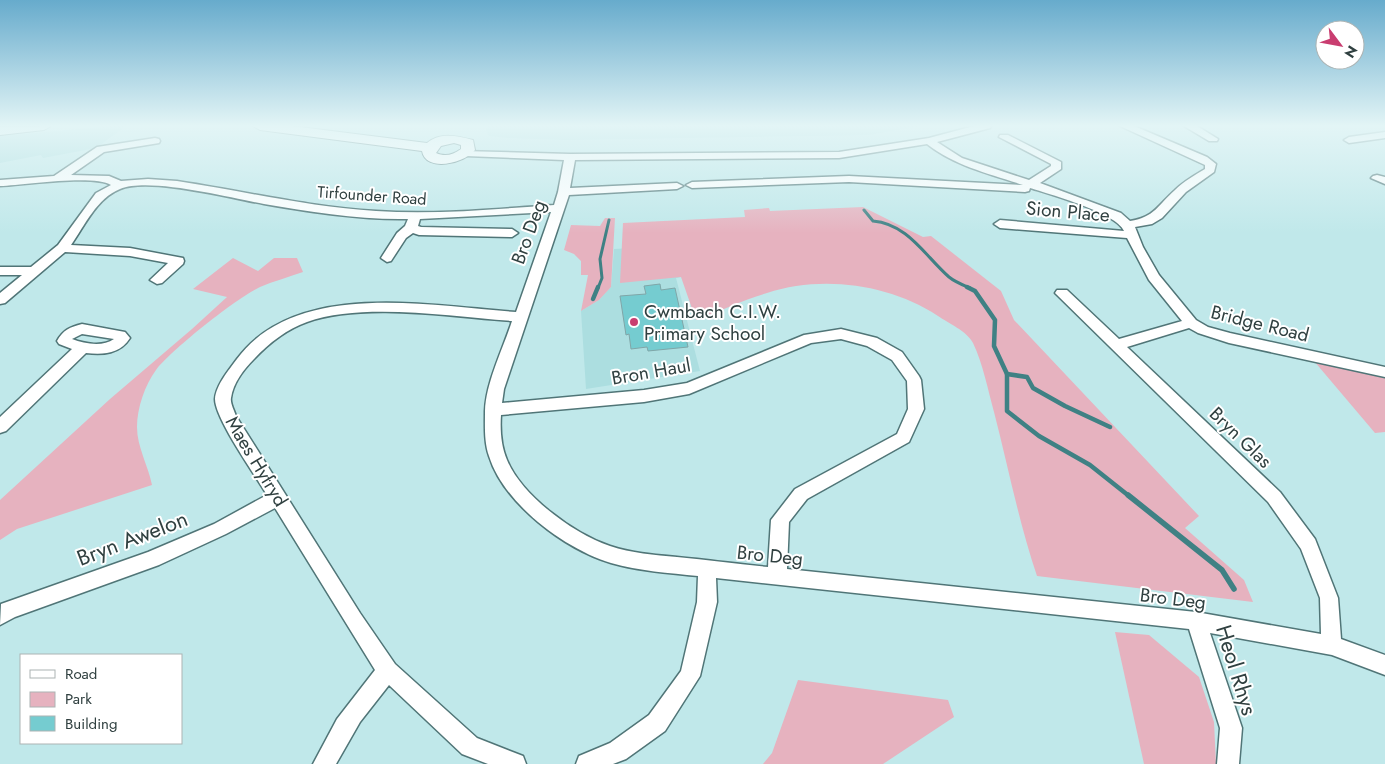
<svg xmlns="http://www.w3.org/2000/svg" width="1385" height="764" font-family="Jost,sans-serif">
<style>
.built{fill:#acdee0}
.green{fill:#e6b2bf}
.lines{fill:none;stroke-linecap:round;stroke-linejoin:round}
.stream-far2{stroke:#3f8184;stroke-width:3}
.stream-far1{stroke:#3f8184;stroke-width:4.5}
.stream{stroke:#3f8184;stroke-width:5.5}
.building{fill:#75ccd0;stroke:#80a6a8}
.minor-casing{stroke:#507577;stroke-width:3}
.major-casing{stroke:#507577;stroke-width:2}
.minor{fill:#fff;fill-rule:evenodd}
.major{fill:#fff;fill-rule:evenodd}
.poi-dot{fill:#c93d70;stroke:#fff;stroke-width:2}
.labels{text-anchor:middle;stroke-width:4;stroke-linejoin:round;paint-order:stroke}
.far-street-label{font-size:16px;fill:#304040;stroke:#fff}
.street-label{font-size:19px;fill:#304040;stroke:#fff}
.poi-label{font-size:19px;fill:#304040;stroke:#fff;text-anchor:start}
.near-street-label{font-size:22px;fill:#304040;stroke:#fff}
</style>
<rect width="100%" height="100%" fill="#c0e8ea"/>
<g class="built">
<polygon points="113,126 126,126 96,148 43,158 41,155 0,163 0,136"/>
<polygon points="487,126 920,126 868,135 567,140 508,138 489,136 486,131"/>
<polygon points="677,246 681,277 676,278 700,371 586,389 581,311 599,300 611,287 614,249"/>
</g>
<g class="green">
<path d="M 863,207 L 923,237 L 931,236 L 1001,291 L 1014,320 L 1199,516 L 1185,528 L 1244,580 L 1253,602 L 1037,576 C 1019,523 1008,466 994,412 C 988,390 983,364 973,343 C 967,331 948,323 938,316 C 889,284 822,275 767,293 C 743,300 720,311 696,320 L 681,277 L 620,283 L 623,223 L 745,217 L 744,210 L 769,208 L 770,211 Z"/>
<polygon points="605,218 615,218 611,287 599,300 581,311 588,275 581,275 581,261 574,254 564,250 571,225 600,226"/>
<path d="M 233,258 L 258,271 L 274,258 L 297,258 L 303,272 C 289,277 274,281 260,287 C 238,297 171,350 156,370 C 145,385 137,408 137,427 C 137,447 148,465 152,485 L 17,529 L 0,540 L 0,500 L 110,399 L 192,329 L 227,297 L 193,289 Z"/>
<polygon points="1314,361 1385,378 1385,432 1375,433"/>
<polygon points="1115,632 1149,635 1199,677 1214,722 1216,764 1144,764"/>
<polygon points="798,680 948,700 954,717 883,764 763,764 772,753"/>
</g>
<g class="lines">
<g class="stream-far2">
<path d="M 864,210 L 873,221 C 908,224 925,256 949,277 C 955,282 963,285 970,288"/>
<polyline points="598,288 602,278 600,259 609,220"/>
</g>
<g class="stream-far1">
<polyline points="967,287 975,291 995,320 994,346 1007,374 1007,411 1039,436 1090,465 1129,496"/>
<polyline points="593,299 598,287"/>
<polyline points="1007,374 1027,377 1033,388 1065,406 1110,427"/>
</g>
<polyline class="stream" points="1128,495 1222,570 1234,589"/>
</g>
<polygon class="building" points="660,284 661,290 675,288 688,347 648,351 647,347 631,349 629,334 626,335 620,296 646,294 644,286"/>
<g class="lines">
<g class="minor-casing">
<g id="minor">
<path d="M 974,126 L 991,126 L 990,128 L 937,142 L 962,158 L 1029,180 L 1051,166 L 1051,164 L 999,137 L 1000,135 L 1008,135 L 1061,162 L 1061,169 L 1040,183 L 1121,213 L 1130,221 C 1155,217 1158,205 1175,190 C 1184,181 1195,175 1205,169 L 1205,165 L 1120,126 L 1134,126 L 1207,157 L 1216,164 L 1214,172 L 1186,192 L 1162,218 L 1152,224 L 1135,227 L 1143,247 L 1159,275 L 1196,320 L 1208,327 L 1230,333 L 1385,367 L 1385,377 L 1229,343 L 1198,333 L 1189,328 L 1127,347 L 1280,492 L 1315,539 L 1338,598 L 1341,639 L 1385,655 L 1385,675 L 1332,655 L 1210,633 L 1242,728 L 1239,764 L 1217,764 L 1220,728 L 1189,629 L 716,578 L 717,602 L 700,676 L 665,731 L 626,759 L 613,764 L 576,764 L 579,756 L 610,743 L 649,715 L 681,671 L 697,602 L 698,576 C 669,573 639,571 611,563 C 565,549 504,504 489,456 C 484,442 485,426 485,411 C 486,382 503,349 512,321 C 452,317 364,302 307,322 C 287,329 269,343 254,359 C 244,369 233,383 231,398 C 230,403 234,410 236,416 L 360,613 L 395,664 L 477,738 L 523,756 L 526,764 L 488,764 L 462,754 L 389,685 L 360,722 L 336,764 L 313,764 L 337,719 L 375,670 L 275,508 L 226,534 L 159,565 L 15,617 L 0,625 L 1,604 L 148,552 L 214,524 L 267,495 C 256,476 215,419 215,399 C 216,385 229,370 237,359 C 296,279 430,306 516,312 L 551,212 L 420,219 L 418,226 L 421,227 L 512,229 L 518,233 L 512,237 L 419,235 L 413,233 L 406,238 L 391,261 L 387,262 L 381,258 L 397,233 L 405,226 L 408,219 C 359,220 311,212 264,204 C 230,198 150,177 120,189 C 97,198 85,225 71,245 L 130,248 L 183,258 L 184,261 L 183,264 L 162,283 L 157,284 L 150,280 L 168,263 L 130,256 L 65,252 L 5,303 L 0,304 L 0,293 L 22,275 L 0,275 L 0,267 L 31,267 L 58,245 L 96,193 L 111,185 C 94,174 23,185 0,186 L 0,180 L 54,176 L 97,147 L 155,138 L 159,139 L 160,141 L 159,143 L 104,152 L 71,175 L 109,176 L 121,181 L 148,179 L 177,181 C 243,191 309,207 376,211 C 435,215 495,209 554,205 L 558,192 L 564,160 L 466,156 L 461,153 L 462,151 L 570,154 L 839,152 L 929,138 ZM 927,144 C 955,166 990,174 1023,185 L 849,176 L 692,182 L 686,185 L 692,188 L 849,182 L 1025,192 L 1029,191 L 1030,188 C 1049,194 1117,213 1124,231 L 1000,220 L 994,224 L 1000,228 L 1127,238 L 1149,280 L 1182,321 L 1119,339 L 1067,290 L 1057,290 L 1055,293 L 1268,502 L 1301,549 L 1320,598 L 1321,634 L 1196,612 L 787,569 L 789,522 L 807,499 L 909,442 L 924,409 L 921,380 L 919,376 L 902,352 L 877,338 L 841,329 L 804,335 L 687,383 L 644,390 L 502,403 L 504,389 L 569,195 L 677,189 L 683,186 L 677,183 L 570,188 L 575,160 L 839,158 ZM 841,339 L 867,346 L 892,360 L 907,381 L 908,409 L 897,434 L 795,489 L 771,520 L 768,567 C 738,564 708,560 677,557 C 655,555 631,553 610,546 C 574,534 522,496 507,460 C 501,446 500,430 501,415 L 644,402 L 689,394 L 811,343 Z"/>
<polygon points="1184,126 1197,126 1218,139 1217,141 1209,141"/>
<polygon points="1385,132 1385,138 1349,143 1344,140 1349,137"/>
<polygon points="1377,175 1385,177 1385,184 1371,178 1373,176"/>
<path d="M 82,324 L 125,332 L 130,338 C 120,354 103,355 86,353 L 6,431 L 0,433 L 0,417 L 72,349 L 59,344 L 57,341 C 63,330 70,327 82,324 ZM 82,334 L 114,339 C 103,347 85,344 72,339 Z"/>
</g>
</g>
<g class="major-casing">
<g id="major">
<polygon points="51,126 44,130 0,135 0,127"/>
<path d="M 253,126 L 292,126 L 427,143 C 441,132 457,136 473,140 L 475,150 C 465,163 426,173 422,151 L 260,130 ZM 454,143 L 461,145 L 461,149 C 453,155 445,157 436,153 L 441,146 Z"/>
</g>
</g>
<use href="#minor" class="minor"/>
<use href="#major" class="major"/>
</g>
<linearGradient id="sky" x2="0" y2="1"><stop stop-color="#67abcc"/><stop offset="0.54" stop-color="#e3f5f6"/><stop offset="1" stop-color="#e3f5f6" stop-opacity="0"/></linearGradient>
<rect width="1385" height="233" fill="url(#sky)"/>
<circle class="poi-dot" cx="634" cy="322" r="5"/>
<g class="labels">
<g class="far-street-label">
<text transform="translate(372 195) rotate(4)" y="6">Tirfounder Road</text>
</g>
<g class="street-label">
<text transform="translate(1068 211) rotate(5)" y="7">Sion Place</text>
<text transform="translate(528 232) rotate(-70)" y="7">Bro Deg</text>
<text transform="translate(1260 323) rotate(14)" y="7">Bridge Road</text>
<text transform="translate(651 371) rotate(-10)" y="7">Bron Haul</text>
<text transform="translate(1241 437) rotate(44)" y="7">Bryn Glas</text>
<text transform="translate(257 461) rotate(59)" y="7">Maes Hyfryd</text>
<text transform="translate(770 555) rotate(6)" y="7">Bro Deg</text>
<text transform="translate(1173 598) rotate(7)" y="7">Bro Deg</text>
</g>
<g class="poi-label">
<text x="644" y="318">Cwmbach C.I.W.<tspan x="644" dy="22">Primary School</tspan></text>
</g>
<g class="near-street-label">
<text transform="translate(132 538) rotate(-21)" y="8">Bryn Awelon</text>
<text transform="translate(1237 670) rotate(73)" y="8">Heol Rhys</text>
</g>
</g>
<rect x="20" y="654" width="162" height="90" fill="#ffffff" stroke="#acb3b3"/>
<rect x="30" y="670" width="25" height="8" fill="#ffffff" stroke="#acb3b3"/>
<text x="65" y="679" font-size="15" fill="#304040">Road</text>
<rect x="30" y="692" width="25" height="15" fill="#e6b2bf" stroke="#acb3b3"/>
<text x="65" y="704" font-size="15" fill="#304040">Park</text>
<rect x="30" y="716" width="25" height="15" fill="#75ccd0" stroke="#acb3b3"/>
<text x="65" y="729" font-size="15" fill="#304040">Building</text>
<g transform="translate(1340 45) rotate(122)"><circle r="24" fill="#ffffff" stroke="#acb3b3"/>
<path d="M0-4L9 19L0 12L-9 19Z" fill="#c93d70"/>
<text y="-8" font-size="14" font-weight="bold" text-anchor="middle" fill="#304040">N</text>
</g>
</svg>
